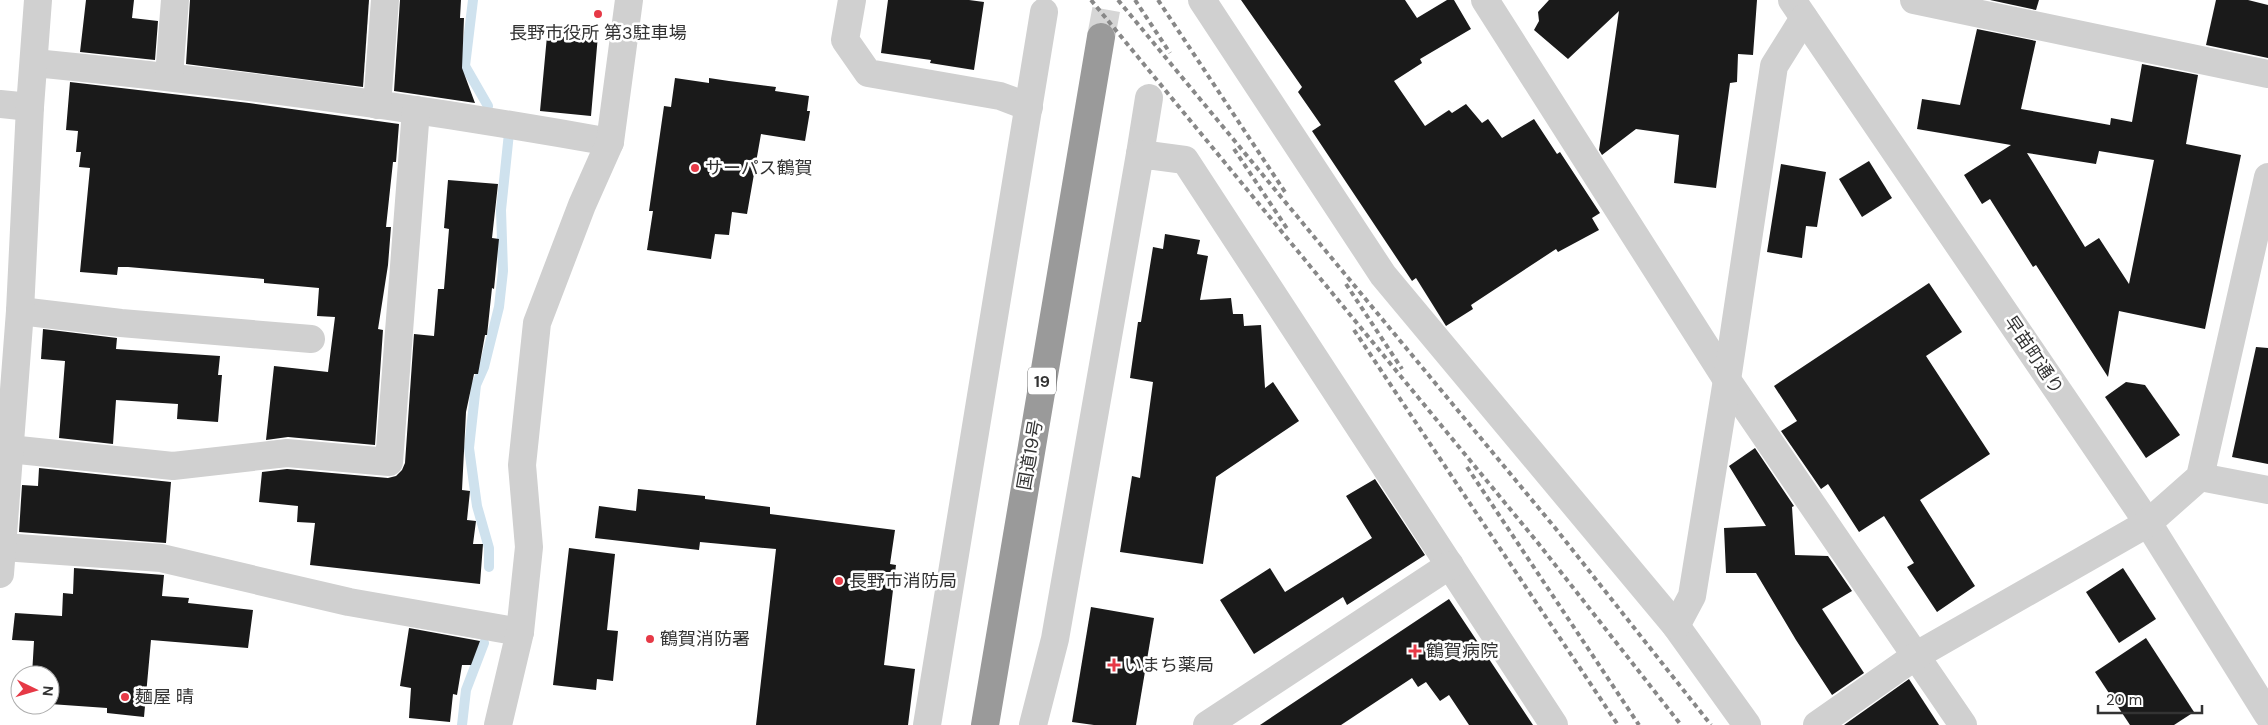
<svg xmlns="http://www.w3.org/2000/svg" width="2268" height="725" font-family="'DM Sans','Noto Sans JP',sans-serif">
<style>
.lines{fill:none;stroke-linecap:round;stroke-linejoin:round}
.stream{stroke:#cfe2ee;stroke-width:10}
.building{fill:#1a1a1a;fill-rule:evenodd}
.highway-tunnel{stroke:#d6d6d6;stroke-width:28;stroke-dasharray:28 14;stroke-linecap:butt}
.minor{stroke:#d0d0d0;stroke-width:28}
.highway{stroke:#9a9a9a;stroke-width:28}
.rail{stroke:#888;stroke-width:4;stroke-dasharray:5 4;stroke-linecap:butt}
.poi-dot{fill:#e63946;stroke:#fff;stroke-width:2}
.labels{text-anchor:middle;stroke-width:5;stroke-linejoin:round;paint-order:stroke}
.shield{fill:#fff;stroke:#707070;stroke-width:1}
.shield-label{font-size:16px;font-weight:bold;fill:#333}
.poi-label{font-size:18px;fill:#333;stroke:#fff;text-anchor:start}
.street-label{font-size:18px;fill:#333;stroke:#fff}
</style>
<rect width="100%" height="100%" fill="#fff"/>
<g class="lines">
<g class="stream">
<polyline points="473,0 465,66 488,106"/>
<polyline points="489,567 489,548 477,506 469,448 476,385 484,367 499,307 503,271 501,210 509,133"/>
<polyline points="462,725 466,690 484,643"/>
</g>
</g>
<g class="building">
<polygon points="86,0 134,0 132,18 158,21 155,60 80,52"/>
<polygon points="190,0 369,0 363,87 186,64"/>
<polygon points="400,0 461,0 460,18 464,18 462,68 475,103 394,91"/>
<polygon points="888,0 969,0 984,2 974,70 930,63 931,60 881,53"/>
<polygon points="1241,0 1405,0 1417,18 1447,0 1454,0 1471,29 1420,59 1422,63 1394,81 1425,126 1449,110 1452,113 1466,104 1482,123 1488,119 1502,138 1534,119 1557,154 1560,152 1600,213 1592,218 1599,230 1558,252 1556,249 1471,305 1473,309 1446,326 1416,278 1412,281 1312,131 1321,125 1298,92 1302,87"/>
<polygon points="1549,0 1757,0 1753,55 1738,54 1737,82 1730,83 1716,188 1674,183 1679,135 1636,129 1602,155 1599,150 1619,11 1568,59 1534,30 1539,21 1538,12"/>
<polygon points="1990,0 2039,0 2036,10"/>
<polygon points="2216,0 2248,0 2268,5 2268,58 2206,45"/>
<path d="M 1977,29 L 2036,41 L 2021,109 L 2110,125 L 2111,118 L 2132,122 L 2142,64 L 2198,75 L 2186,144 L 2241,155 L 2205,329 L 2119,311 L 2108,377 L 2036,265 L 2033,267 L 1990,199 L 1982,204 L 1964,175 L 2011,145 L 1917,129 L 1922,99 L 1960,105 ZM 2099,151 L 2154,160 L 2129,284 L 2099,238 L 2085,247 L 2027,153 L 2096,164 Z"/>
<polygon points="568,32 598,35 591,116 540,111 547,36 568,37"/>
<polygon points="675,78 709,83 709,78 729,81 776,87 775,91 809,96 807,111 810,111 805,141 761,134 747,214 732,212 729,235 715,234 711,259 647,250 653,211 649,211 664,106 671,107"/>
<polygon points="70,82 249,103 399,124 396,162 393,162 386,227 391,227 388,265 378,329 383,330 375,445 288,437 266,440 274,366 328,372 335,317 317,316 319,288 264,283 264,279 128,267 118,267 117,275 80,272 90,168 79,167 81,152 76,152 78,131 66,130"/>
<polygon points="1869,161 1892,198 1862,217 1839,179"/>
<polygon points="1781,164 1826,172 1817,227 1806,226 1802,258 1767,252"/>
<polygon points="448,180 498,184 492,238 499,239 494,289 492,288 487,335 485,335 478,374 474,374 466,412 462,490 470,491 467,520 476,521 473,544 483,544 480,584 310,565 315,523 297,522 298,506 259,502 262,472 287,469 388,478 396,476 402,470 405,463 414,334 434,336 438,289 444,289 449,229 444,228"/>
<polygon points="1165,234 1200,240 1197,254 1208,256 1200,300 1231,298 1233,314 1243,314 1244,326 1261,325 1265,388 1273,382 1299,421 1216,477 1203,564 1120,552 1132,476 1140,478 1153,382 1130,378 1138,322 1141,322 1153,247 1163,249"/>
<polygon points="1929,283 1962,332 1926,356 1990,454 1920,500 1975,586 1937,612 1907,567 1914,563 1884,516 1859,532 1828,484 1821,489 1781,431 1797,421 1774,386"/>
<polygon points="43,329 117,338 116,349 220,356 218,375 222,375 218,422 177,419 178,404 116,400 113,444 59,438 65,361 41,359"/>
<polygon points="2256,347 2268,348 2268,464 2232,457"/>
<polygon points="2126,382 2145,385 2180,435 2146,458 2105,397"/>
<polygon points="1755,448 1794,506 1792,507 1795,555 1828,556 1852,591 1822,609 1864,673 1832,695 1796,640 1756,573 1726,573 1724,528 1766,526 1729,466"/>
<polygon points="39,468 171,482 166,543 19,532 22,485 38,486"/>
<polygon points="1375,479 1425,555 1347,605 1343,597 1254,654 1220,600 1270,568 1285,592 1372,538 1346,496"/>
<polygon points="638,489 705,496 705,499 770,507 770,514 895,530 890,564 896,565 884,665 915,669 908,725 756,725 776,549 700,542 699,550 595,538 599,506 636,511"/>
<polygon points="569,548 615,554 607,630 618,631 613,681 597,679 596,690 553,685"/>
<polygon points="74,568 164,575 162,596 189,598 188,603 253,610 248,648 151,640 144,717 107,713 107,708 50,704 50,675 32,675 34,641 12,640 15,613 62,616 63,593 73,594"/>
<polygon points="2123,568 2156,619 2119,643 2086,592"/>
<polygon points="1449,599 1533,725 1469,725 1449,695 1440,701 1426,682 1418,687 1412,678 1341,725 1260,725"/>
<polygon points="1091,607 1154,618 1136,725 1094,725 1072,722"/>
<polygon points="409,628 480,641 471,665 462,665 457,695 453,694 450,722 409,718 411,688 400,686"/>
<polygon points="2146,638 2194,712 2174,725 2130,725 2095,672"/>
<polygon points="1909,679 1939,725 1844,725"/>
</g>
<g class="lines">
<polyline class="highway-tunnel" points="1101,37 1108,0"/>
<g class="minor">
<polyline points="852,0 845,40 868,73 1000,96 1029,107"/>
<polyline points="1202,0 1383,275 1676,626 1747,725"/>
<polyline points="1485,0 1727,380 1963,725"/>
<polyline points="1792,0 2148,523 2268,715"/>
<polyline points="1914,0 2268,74"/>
<path d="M 35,63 C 227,82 420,108 610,142"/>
<polyline points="169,76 175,0"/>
<polyline points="0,104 30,107"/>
<polyline points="377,105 385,0"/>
<polyline points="1140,154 1149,98"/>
<polyline points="20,311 121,323 311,339"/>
<polyline points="9,449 173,466 287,453 389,462 416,110"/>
<polyline points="2200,477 2268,490"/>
<polyline points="3,547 161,558 349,602 520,632"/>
<polyline points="0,574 20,311 30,107 38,0"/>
<polyline points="1676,626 1692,596 1727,380 1774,66 1804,18"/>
<polyline points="498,725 520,632 529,547 522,465 537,323 582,205 610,142 629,0"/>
<polyline points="927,725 1044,12"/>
<polyline points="1033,725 1055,639 1140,154 1185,160 1554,725"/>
<polyline points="1207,725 1450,565"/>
<polyline points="1817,725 1917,655 2148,523 2200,477 2268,177"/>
</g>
<polyline class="highway" points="985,725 1101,37"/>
<g class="rail">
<polyline points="1091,0 1538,543 1681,725"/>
<polyline points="1118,0 1556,529 1711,725"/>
<polyline points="1135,0 1170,53"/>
<polyline points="1158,0 1285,192"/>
<polyline points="1234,149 1288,230"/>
<polyline points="1346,284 1402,369"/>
<polyline points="1354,330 1618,725"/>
<polyline points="1467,467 1639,725"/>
</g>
</g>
<g class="poi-dot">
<circle cx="598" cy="14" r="5"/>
<circle cx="695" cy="168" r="5"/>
<circle cx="839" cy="581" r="5"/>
<circle cx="650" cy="639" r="5"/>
<path d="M1412.5 643.5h5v5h5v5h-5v5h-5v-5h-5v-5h5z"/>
<path d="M1111.5 657.5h5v5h5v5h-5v5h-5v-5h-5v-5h5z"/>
<circle cx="125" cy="697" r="5"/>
</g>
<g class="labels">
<rect class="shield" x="1028" y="367.5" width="28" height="27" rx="4"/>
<g class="shield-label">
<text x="1042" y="387">19</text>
</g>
<g class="poi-label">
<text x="598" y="39" text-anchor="middle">長野市役所 第3駐車場</text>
<text x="705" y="174">サーパス鶴賀</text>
<text x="849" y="587">長野市消防局</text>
<text x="660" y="645">鶴賀消防署</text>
<text x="1426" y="657">鶴賀病院</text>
<text x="1124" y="671">いまち薬局</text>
<text x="135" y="703">麺屋 晴</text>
</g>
<g class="street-label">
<text transform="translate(2034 355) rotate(56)" y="6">早苗町通り</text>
<text transform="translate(1030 455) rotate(-80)" y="6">国道19号</text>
</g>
</g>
<g transform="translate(35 690) rotate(95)"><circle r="24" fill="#ffffff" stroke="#adadad"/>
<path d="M0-4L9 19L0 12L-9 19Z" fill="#e63946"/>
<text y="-8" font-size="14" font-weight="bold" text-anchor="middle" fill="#333333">N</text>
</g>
<path d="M2098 705v8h104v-8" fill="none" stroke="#333333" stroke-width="2.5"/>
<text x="2106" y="705" font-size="15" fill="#333333" stroke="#ffffff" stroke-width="4" paint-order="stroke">20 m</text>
</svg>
